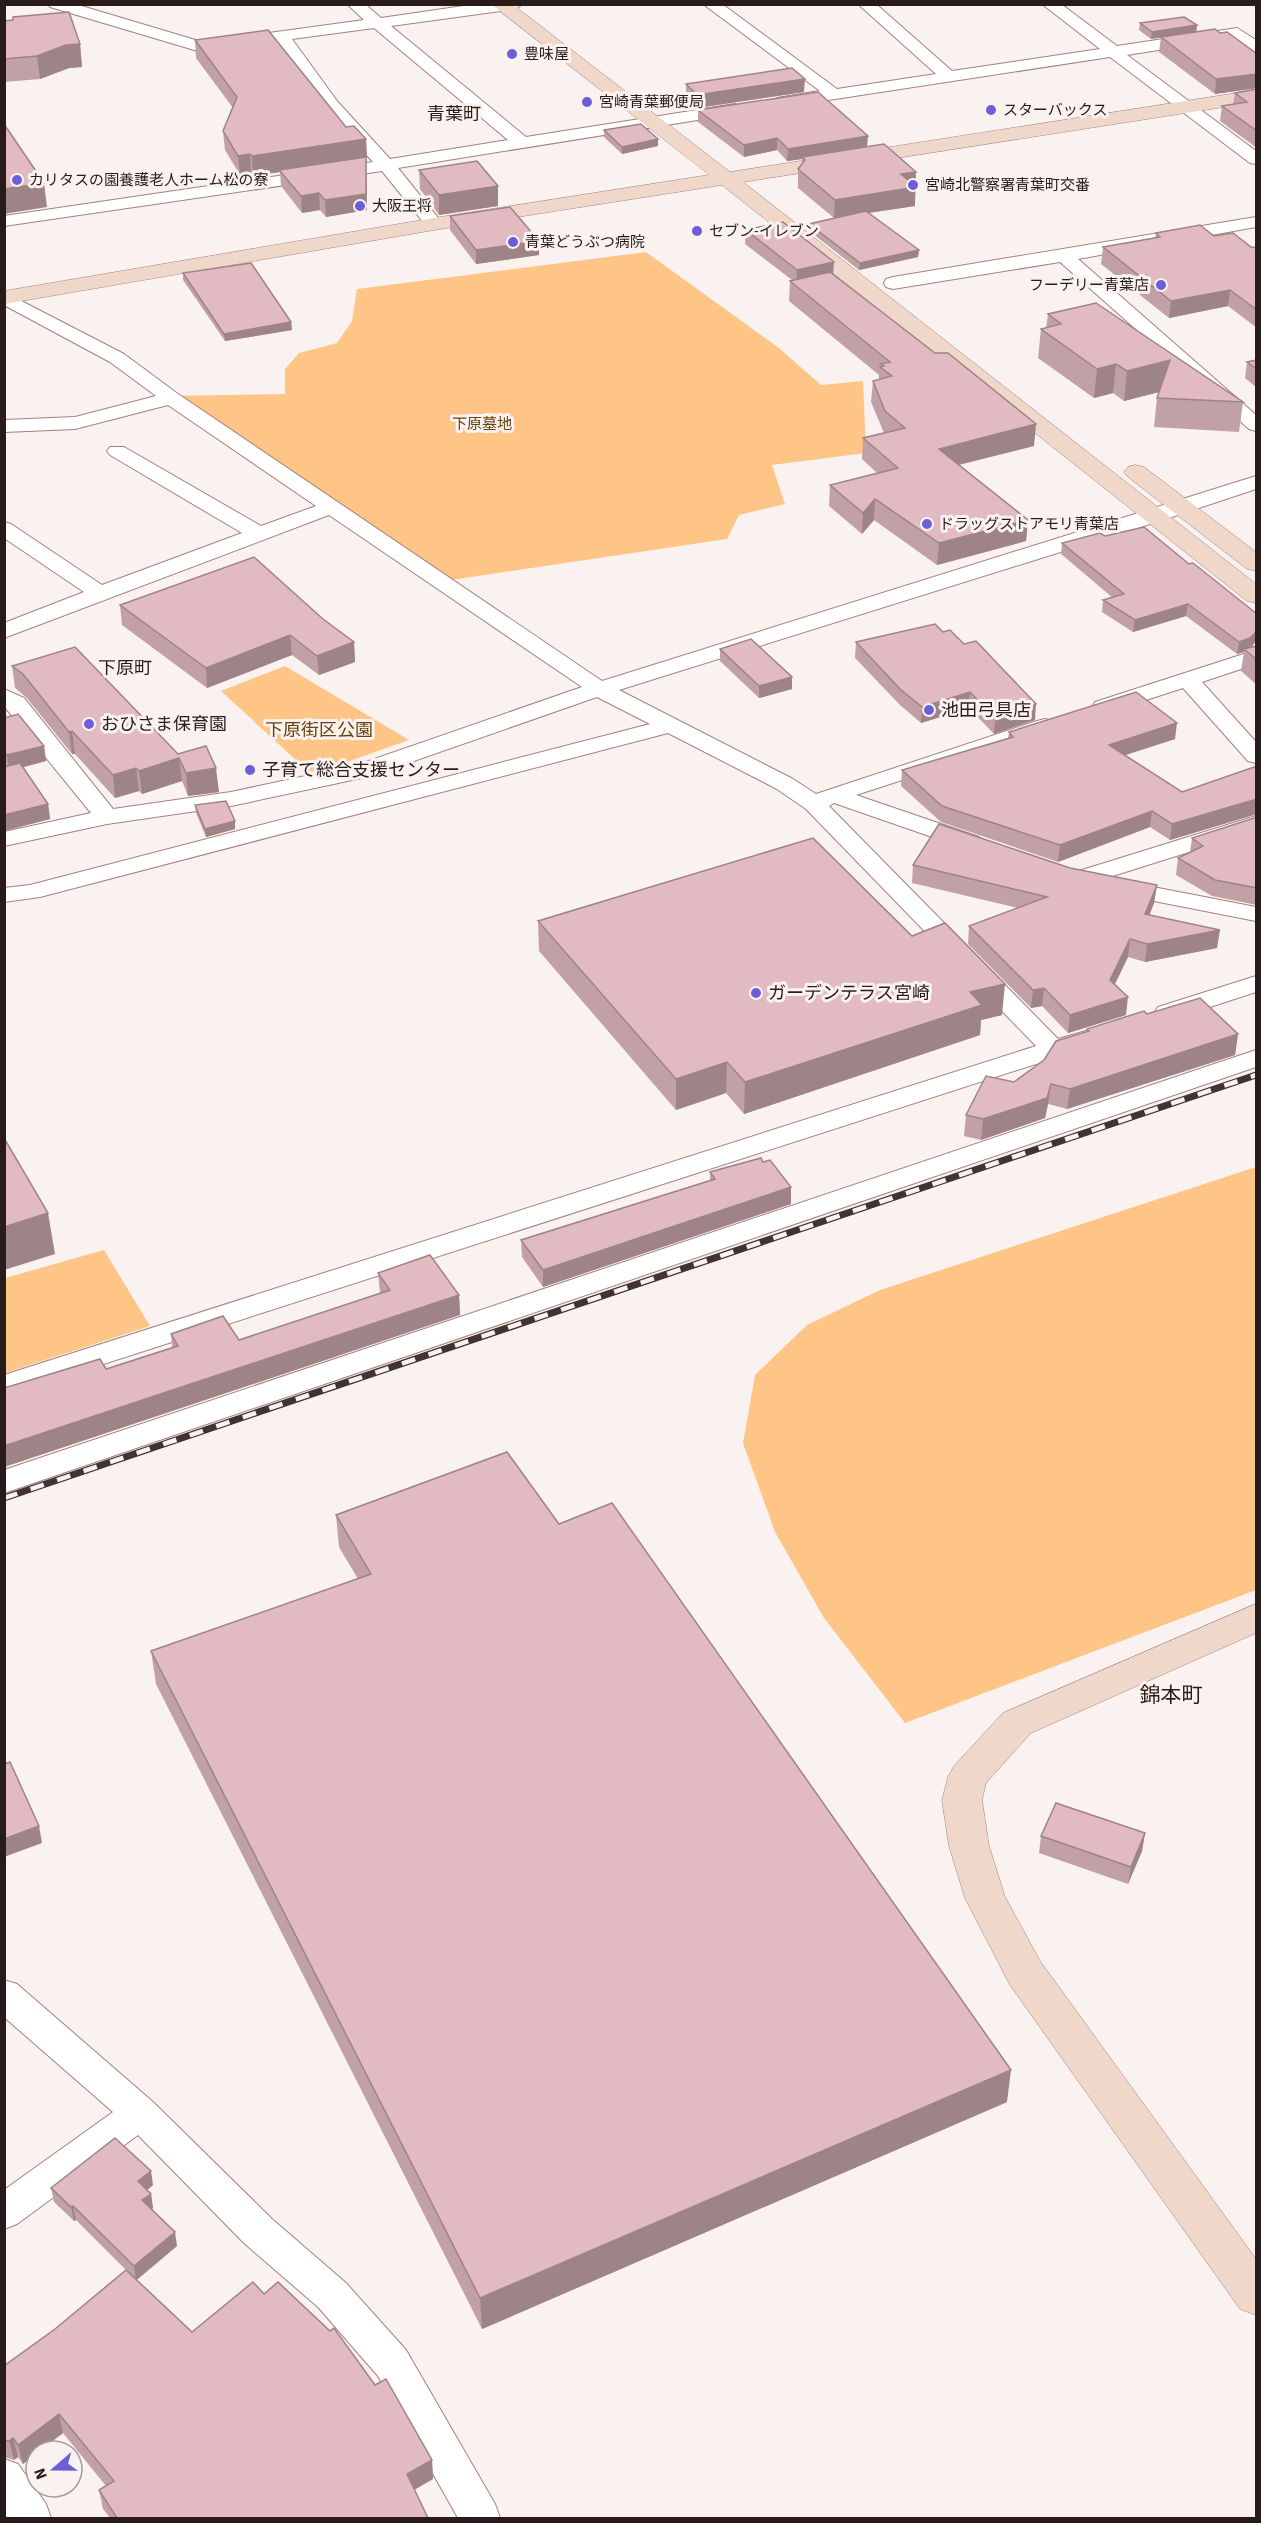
<svg xmlns="http://www.w3.org/2000/svg" width="1261" height="2523" font-family="'Source Sans 3','Noto Sans JP',sans-serif">
<style>
.green{fill:#ffc587}
.lines{fill:none;stroke-linecap:round;stroke-linejoin:round}
.street-casing{stroke:#a5817c;stroke-width:2}
.secondary-casing{stroke:#a5817c;stroke-width:1}
.street{fill:#fff;fill-rule:evenodd}
.secondary{fill:#efd7ca;fill-rule:evenodd}
.rail-casing{stroke:#403331;stroke-width:7}
.rail{stroke:#faf2f0;stroke-width:4.5;stroke-dasharray:14;stroke-linecap:butt}
.wall{fill:#c2a1a6}
.shaded-wall{fill:#9e8387}
.building{fill:#e1bbc1;stroke:#9e8387;stroke-width:1.5}
.poi-dot{fill:#6c5ed8;stroke:#faf2f0;stroke-width:2}
.labels{text-anchor:middle;stroke-width:6;stroke-linejoin:round;paint-order:stroke}
.far-poi-label{font-size:15px;fill:#291b19;stroke:#faf2f0;text-anchor:start}
.far-park-label{font-size:15px;fill:#69420e;stroke:#faf2f0}
.far-quarter-label{font-size:18px;fill:#291b19;stroke:#faf2f0}
.poi-label{font-size:18px;fill:#291b19;stroke:#faf2f0;text-anchor:start}
.park-label{font-size:18px;fill:#69420e;stroke:#faf2f0}
.quarter-label{font-size:21px;fill:#291b19;stroke:#faf2f0}
</style>
<rect width="100%" height="100%" fill="#faf2f0"/>
<g class="green">
<polygon points="646,252 779,348 821,385 863,381 866,453 772,465 785,504 739,515 727,539 444,581 172,396 285,394 285,369 299,353 337,343 352,321 357,289"/>
<polygon points="285,666 409,740 330,768 309,772 221,691"/>
<polygon points="1256,1167 1256,1590 905,1723 824,1618 775,1532 743,1443 755,1375 807,1325 880,1290"/>
<polygon points="104,1250 150,1326 5,1373 5,1278"/>
</g>
<g class="lines">
<g class="street-casing">
<g id="street">
<path d="M 48,4 L 75,4 L 202,42 L 364,20 L 347,4 L 365,4 L 381,18 L 477,4 L 523,4 L 515,9 L 391,26 L 526,137 L 735,104 L 743,109 L 735,114 L 398,168 L 443,224 L 440,228 L 428,228 L 382,171 L 4,226 L 4,216 L 373,162 L 325,109 L 277,41 L 201,52 L 50,7 ZM 374,28 L 508,140 L 390,159 L 337,101 L 292,39 Z"/>
<polygon points="703,4 722,4 837,89 936,74 858,4 876,4 952,71 1100,49 1042,4 1061,4 1117,46 1237,28 1256,40 1256,52 1250,50 1234,38 1127,55 1256,151 1256,164 1250,163 1110,57 783,107 777,106 775,102 777,98 820,91"/>
<polygon points="1256,217 1256,227 1078,259 1256,415 1256,431 1249,429 1060,262 893,289 886,287 884,283 886,279 893,277"/>
<polygon points="4,292 124,354 178,394 602,681 1256,476 1256,489 1163,520 619,690 793,779 816,794 1037,721 1045,719 1053,721 1057,726 1053,731 856,795 979,837 982,842 979,847 970,849 961,847 834,803 829,806 1058,1039 1086,1031 1095,1033 1099,1039 1095,1045 4,1396 4,1375 1036,1046 806,809 777,789 668,733 40,897 4,902 4,888 30,885 650,724 597,697 371,776 231,806 107,824 4,846 4,832 91,813 4,706 4,689 24,698 113,809 231,792 357,765 582,687 329,515 4,638 4,623 84,592 4,538 4,522 11,524 102,585 242,533 110,455 107,451 110,447 124,447 261,526 316,506 168,405 75,429 4,432 4,420 75,417 156,396 110,362 4,305"/>
<polygon points="1256,650 1256,664 1202,682 1256,742 1256,763 1248,761 1183,688 1103,714 1095,712 1092,707 1095,702"/>
<polygon points="1256,816 1256,831 1087,884 1078,886 1069,884 1066,879 1069,874"/>
<polygon points="1117,880 1256,907 1256,921 1108,892 1105,887 1108,882"/>
<polygon points="1256,976 1256,992 1167,1021 1158,1019 1154,1013 1158,1007"/>
<polygon points="1256,1050 1256,1067 4,1493 4,1470"/>
<polygon points="4,1980 17,1984 153,2102 272,2219 346,2283 406,2350 495,2504 500,2518 458,2518 378,2376 318,2307 244,2243 138,2135 17,2224 4,2229 4,2190 113,2112 4,2017"/>
<polygon points="4,2459 18,2464 46,2504 51,2518 8,2518 4,2514"/>
</g>
</g>
<g class="secondary-casing">
<g id="secondary">
<polygon points="491,4 512,4 730,172 1256,90 1256,102 743,182 1256,584 1256,603 1247,601 722,185 434,230 4,304 4,291 434,218 709,175"/>
<polygon points="1136,465 1144,467 1256,552 1256,571 1247,569 1128,477 1124,472 1128,467"/>
<polygon points="1256,1604 1256,1633 1031,1733 986,1783 982,1800 989,1846 1005,1897 1040,1961 1256,2259 1256,2315 1240,2309 1010,1985 965,1898 949,1846 942,1800 948,1777 954,1766 1003,1713"/>
</g>
</g>
<use href="#street" class="street"/>
<use href="#secondary" class="secondary"/>
<g class="rail-casing">
<polyline id="rail" points="4,1498 1256,1075"/>
</g>
<use href="#rail" class="rail"/>
</g>
<g class="wall">
<polygon points="4,21 80,44 82,67 69,68 40,79 4,82"/>
<polygon points="1140,23 1197,25 1196,32 1257,88 1215,94 1159,52 1161,37 1185,34 1151,39 1139,30"/>
<polygon points="195,40 366,139 367,158 366,158 367,210 326,217 320,210 302,213 281,186 280,172 253,176 251,174 240,175 225,150 223,131 233,108 196,58"/>
<polygon points="686,84 804,92 697,108 686,97"/>
<polygon points="1257,89 1257,148 1220,121 1222,106 1233,104 1235,93"/>
<polygon points="698,110 867,147 915,186 915,206 868,213 919,250 918,257 859,270 808,230 809,224 834,218 798,188 798,169 802,165 802,159 787,161 777,150 744,157 698,122"/>
<polygon points="604,130 658,139 658,146 622,154 604,137"/>
<polygon points="419,170 498,186 498,206 439,215 420,189"/>
<polygon points="450,216 539,255 476,264 450,230"/>
<polygon points="746,230 833,274 1034,446 959,465 1028,520 1026,541 937,565 874,520 862,534 829,506 830,485 877,473 862,459 863,438 884,433 871,402 873,381 879,380 879,375 789,301 790,281 792,280 745,244"/>
<polygon points="1156,233 1214,236 1257,248 1257,328 1228,306 1169,318 1101,264 1103,247 1155,238"/>
<polygon points="183,273 291,322 292,330 225,341 183,280"/>
<polygon points="1048,314 1243,402 1239,432 1154,427 1157,398 1159,392 1124,401 1113,393 1094,398 1038,358 1041,329 1046,328"/>
<polygon points="1257,360 1257,388 1245,378 1247,362"/>
<polygon points="1105,536 1189,564 1257,614 1257,640 1251,647 1257,646 1257,685 1241,671 1244,652 1237,654 1186,616 1133,632 1102,612 1103,600 1113,598 1061,554 1062,543"/>
<polygon points="120,605 354,642 355,662 319,675 292,655 207,688 122,625"/>
<polygon points="856,642 1035,720 994,734 969,708 921,723 900,705 855,658"/>
<polygon points="720,649 792,677 792,689 759,698 720,661"/>
<polygon points="12,666 178,754 219,792 188,796 182,781 142,794 139,791 115,798 75,754 72,754 26,697 15,688"/>
<polygon points="4,718 44,746 46,761 23,767 48,804 50,819 4,831 4,767 6,767 4,765"/>
<polygon points="1009,732 1175,739 1125,755 1182,792 1257,766 1257,814 1170,840 1150,827 1058,862 941,822 901,786 902,770 1008,738"/>
<polygon points="195,805 235,829 206,837 196,813"/>
<polygon points="1257,817 1257,905 1212,896 1176,875 1178,858 1190,852 1192,838"/>
<polygon points="913,865 1070,868 1157,885 1154,903 1149,915 1217,948 1145,962 1128,957 1115,984 1126,1015 1068,1033 1042,1006 1031,1008 968,944 969,926 1018,908 912,883"/>
<polygon points="538,921 912,936 1002,1015 981,1020 980,1035 744,1114 726,1093 676,1110 539,951"/>
<polygon points="1147,1014 1238,1034 1235,1055 1067,1109 1048,1104 1045,1118 981,1140 964,1136 966,1115 1086,1032 1087,1029"/>
<polygon points="763,1162 791,1204 543,1287 522,1257 521,1240 710,1181 710,1172"/>
<polygon points="378,1273 459,1295 460,1315 4,1467 4,1388 106,1369 172,1347 171,1334 239,1340 380,1293"/>
<polygon points="336,1515 559,1524 1007,2102 482,2329 156,1684 151,1651 358,1579 339,1547"/>
<polygon points="1145,1833 1142,1851 1128,1884 1039,1853 1041,1836"/>
<polygon points="153,2185 147,2190 151,2194 153,2208 152,2209 177,2246 137,2280 192,2332 264,2294 375,2385 432,2460 433,2479 414,2489 428,2518 110,2518 103,2509 99,2490 106,2486 63,2433 23,2464 18,2457 14,2460 4,2457 4,2366 55,2329 126,2270 76,2220 74,2221 54,2202 51,2188"/>
</g>
<g class="shaded-wall">
<polygon points="1197,25 1196,32 1151,39 1152,32"/>
<polygon points="80,44 82,67 69,68 40,79 37,56 66,45"/>
<polygon points="1257,74 1257,88 1215,94 1216,79"/>
<polygon points="805,79 804,92 697,108 697,95"/>
<polygon points="868,136 867,148 802,157 802,159 787,161 788,149"/>
<polygon points="777,138 777,150 744,157 744,145"/>
<polygon points="366,139 367,158 366,158 367,210 326,217 325,200 366,158 279,170 280,172 253,176 252,156"/>
<polygon points="658,139 658,146 622,154 622,147"/>
<polygon points="250,154 251,174 240,175 238,156"/>
<polygon points="916,172 915,206 834,218 835,200 901,174"/>
<polygon points="44,183 47,207 4,214 4,189"/>
<polygon points="498,186 498,206 439,215 439,195"/>
<polygon points="319,193 320,210 302,213 301,196"/>
<polygon points="539,241 539,255 476,264 476,250"/>
<polygon points="919,250 918,257 859,270 860,263"/>
<polygon points="834,262 833,276 796,284 797,270"/>
<polygon points="1230,290 1228,306 1169,318 1171,301"/>
<polygon points="291,322 292,330 225,341 224,334"/>
<polygon points="1170,360 1167,390 1124,401 1127,371"/>
<polygon points="1116,364 1113,393 1094,398 1097,369"/>
<polygon points="1036,424 1034,446 937,470 939,449"/>
<polygon points="875,499 874,520 862,534 863,513"/>
<polygon points="1028,520 1026,541 937,565 939,543"/>
<polygon points="1188,604 1186,616 1133,632 1135,620"/>
<polygon points="1257,631 1257,640 1249,650 1244,649 1244,652 1237,654 1239,642"/>
<polygon points="290,635 292,655 207,688 206,668"/>
<polygon points="354,642 355,662 319,675 317,656"/>
<polygon points="792,677 792,689 759,698 759,686"/>
<polygon points="970,692 969,708 921,723 922,707"/>
<polygon points="1036,704 1035,720 994,734 995,718"/>
<polygon points="1177,723 1175,739 1107,761 1109,745"/>
<polygon points="72,731 75,754 72,754 69,732"/>
<polygon points="44,746 46,761 9,771 7,755"/>
<polygon points="179,758 182,781 142,794 139,771"/>
<polygon points="136,768 139,791 115,798 113,775"/>
<polygon points="216,768 219,792 188,796 186,773"/>
<polygon points="1257,799 1257,814 1170,840 1172,824"/>
<polygon points="48,804 50,819 4,831 4,815"/>
<polygon points="1152,811 1150,827 1058,862 1060,845"/>
<polygon points="235,821 235,829 206,837 205,829"/>
<polygon points="1157,885 1154,903 1143,932 1145,914"/>
<polygon points="1220,930 1217,948 1145,962 1147,944"/>
<polygon points="1130,939 1128,957 1108,998 1110,980"/>
<polygon points="1005,984 1002,1015 981,1020 980,1035 744,1114 745,1082 970,992"/>
<polygon points="1044,988 1042,1006 1031,1008 1033,990"/>
<polygon points="1128,997 1126,1015 1068,1033 1070,1015"/>
<polygon points="1238,1034 1235,1055 1067,1109 1070,1089"/>
<polygon points="727,1062 726,1093 676,1110 676,1079"/>
<polygon points="1051,1084 1048,1104 1045,1118 981,1140 983,1119"/>
<polygon points="791,1187 791,1204 543,1287 543,1270"/>
<polygon points="48,1213 55,1254 4,1270 4,1227"/>
<polygon points="459,1295 460,1315 4,1467 4,1446"/>
<polygon points="39,1826 42,1843 4,1857 4,1839"/>
<polygon points="1145,1833 1142,1851 1128,1884 1131,1867"/>
<polygon points="1011,2070 1007,2102 482,2329 480,2298"/>
<polygon points="151,2171 153,2185 140,2196 138,2181"/>
<polygon points="151,2194 153,2208 145,2214 142,2200"/>
<polygon points="73,2206 76,2220 74,2221 71,2207"/>
<polygon points="175,2232 177,2246 136,2280 134,2266"/>
<polygon points="59,2414 63,2433 39,2451 36,2451 36,2454 23,2464 18,2445"/>
<polygon points="13,2438 18,2457 14,2460 9,2441"/>
<polygon points="432,2460 433,2479 409,2493 407,2474"/>
</g>
<g class="building">
<polygon points="69,12 80,44 66,45 37,56 4,59 4,21 13,20 13,17"/>
<polygon points="1184,17 1197,25 1152,32 1140,23"/>
<polygon points="1215,29 1220,33 1227,32 1257,54 1257,74 1216,79 1161,37"/>
<polygon points="268,30 346,127 354,126 366,139 252,156 250,154 238,156 223,131 237,97 195,40"/>
<polygon points="792,68 805,79 697,95 686,84"/>
<polygon points="1257,89 1257,131 1222,106 1247,102 1235,93"/>
<polygon points="818,92 868,136 788,149 777,138 744,145 698,110"/>
<polygon points="4,124 44,183 4,189"/>
<polygon points="641,124 658,139 622,147 604,130"/>
<polygon points="884,144 916,172 901,174 916,187 835,200 798,169 805,160 802,157"/>
<polygon points="366,157 366,194 325,200 319,193 301,196 279,170"/>
<polygon points="477,161 498,186 439,195 419,170"/>
<polygon points="510,207 539,241 476,250 450,216"/>
<polygon points="866,211 919,250 860,263 809,224"/>
<polygon points="783,222 834,262 797,270 746,230"/>
<polygon points="1200,225 1214,236 1233,233 1251,247 1257,248 1257,310 1230,290 1171,301 1103,247 1160,237 1156,233"/>
<polygon points="251,263 291,322 224,334 183,273"/>
<polygon points="830,272 935,353 948,353 1036,424 939,449 1028,520 939,543 875,499 863,513 830,485 898,468 863,438 905,428 885,411 873,381 892,376 880,367 884,366 881,364 890,362 790,281"/>
<polygon points="1096,303 1243,402 1157,398 1170,360 1127,371 1116,364 1097,369 1041,329 1061,324 1048,314"/>
<polygon points="1257,360 1257,369 1247,362"/>
<polygon points="1144,527 1189,564 1193,563 1257,614 1257,631 1250,638 1239,642 1188,604 1135,620 1103,600 1124,594 1062,543 1100,533 1105,536"/>
<polygon points="254,557 323,619 354,642 317,656 290,635 206,668 120,605"/>
<polygon points="935,624 943,632 950,630 964,644 976,641 1036,704 995,718 970,692 922,707 900,689 856,642"/>
<polygon points="751,639 792,677 759,686 720,649"/>
<polygon points="1257,646 1257,660 1244,649"/>
<polygon points="75,647 178,754 206,746 216,768 186,773 179,758 139,771 136,768 113,775 72,731 69,732 23,674 12,666"/>
<polygon points="1136,692 1177,723 1109,745 1182,792 1257,766 1257,799 1172,824 1152,811 1060,845 942,806 902,770 1013,737 1009,732"/>
<polygon points="18,714 44,746 7,755 4,752 4,718"/>
<polygon points="20,763 48,804 4,815 4,767"/>
<polygon points="226,801 235,821 205,829 195,805"/>
<polygon points="1257,817 1257,888 1215,880 1178,858 1203,846 1192,838"/>
<polygon points="939,824 1070,868 1157,885 1145,914 1220,930 1147,944 1130,939 1110,980 1128,997 1070,1015 1044,988 1033,990 969,926 1047,897 913,865"/>
<polygon points="813,838 912,936 945,923 1005,984 970,992 982,1005 745,1082 727,1062 676,1079 538,921"/>
<polygon points="1200,998 1238,1034 1070,1089 1051,1084 1047,1098 983,1119 966,1115 986,1076 1014,1082 1044,1060 1056,1041 1089,1031 1087,1029 1144,1011 1147,1014"/>
<polygon points="4,1138 48,1213 4,1227"/>
<polygon points="761,1158 763,1162 770,1160 791,1187 543,1270 521,1240 715,1179 710,1172"/>
<polygon points="430,1255 459,1295 4,1446 4,1388 100,1359 106,1369 178,1346 171,1334 223,1316 239,1340 390,1290 378,1273"/>
<polygon points="507,1452 559,1524 612,1503 1011,2070 480,2298 151,1651 371,1574 336,1515"/>
<polygon points="10,1762 39,1826 4,1839 4,1764"/>
<polygon points="1056,1803 1145,1833 1131,1867 1041,1836"/>
<polygon points="115,2138 151,2171 138,2181 151,2194 142,2200 175,2232 134,2266 73,2206 71,2207 51,2188"/>
<polygon points="126,2270 192,2332 253,2282 264,2294 278,2282 330,2331 334,2328 375,2385 386,2379 432,2460 407,2474 428,2518 117,2518 99,2490 114,2481 59,2414 18,2445 13,2438 9,2441 4,2440 4,2366 55,2329"/>
</g>
<g class="poi-dot">
<circle cx="512" cy="54" r="6"/>
<circle cx="587" cy="102" r="6"/>
<circle cx="991" cy="110" r="6"/>
<circle cx="17" cy="180" r="6"/>
<circle cx="913" cy="185" r="6"/>
<circle cx="360" cy="206" r="6"/>
<circle cx="697" cy="231" r="6"/>
<circle cx="513" cy="242" r="6"/>
<circle cx="1161" cy="285" r="6"/>
<circle cx="927" cy="524" r="6"/>
<circle cx="929" cy="710" r="6"/>
<circle cx="89" cy="724" r="6"/>
<circle cx="250" cy="770" r="6"/>
<circle cx="756" cy="993" r="6"/>
</g>
<g class="labels">
<g class="far-poi-label">
<text x="524" y="59">豊味屋</text>
<text x="599" y="107">宮崎青葉郵便局</text>
<text x="1003" y="115">スターバックス</text>
<text x="29" y="185">カリタスの園養護老人ホーム松の寮</text>
<text x="925" y="190">宮崎北警察署青葉町交番</text>
<text x="372" y="211">大阪王将</text>
<text x="709" y="236">セブン-イレブン</text>
<text x="525" y="247">青葉どうぶつ病院</text>
<text x="1149" y="290" text-anchor="end">フーデリー青葉店</text>
<text x="939" y="529">ドラッグストアモリ青葉店</text>
</g>
<g class="far-park-label">
<text x="482" y="429">下原墓地</text>
</g>
<g class="far-quarter-label">
<text x="454" y="120">青葉町</text>
<text x="125" y="674">下原町</text>
</g>
<g class="poi-label">
<text x="941" y="716">池田弓具店</text>
<text x="101" y="730">おひさま保育園</text>
<text x="262" y="776">子育て総合支援センター</text>
<text x="768" y="999">ガーデンテラス宮崎</text>
</g>
<g class="park-label">
<text x="319" y="736">下原街区公園</text>
</g>
<g class="quarter-label">
<text x="1171" y="1702">錦本町</text>
</g>
</g>
<rect width="1261" height="2523" fill="none" stroke="#291b19" stroke-width="12"/>
<g transform="translate(54 2469) rotate(250)"><circle r="28" fill="#faf2f0" stroke="#a69c9a" stroke-width="1.5"/>
<path d="M0-4.5L10 22L0 15L-10 22Z" fill="#6c5ed8"/>
<text y="-9" font-size="16" font-weight="bold" text-anchor="middle" fill="#291b19">N</text>
</g>
</svg>
